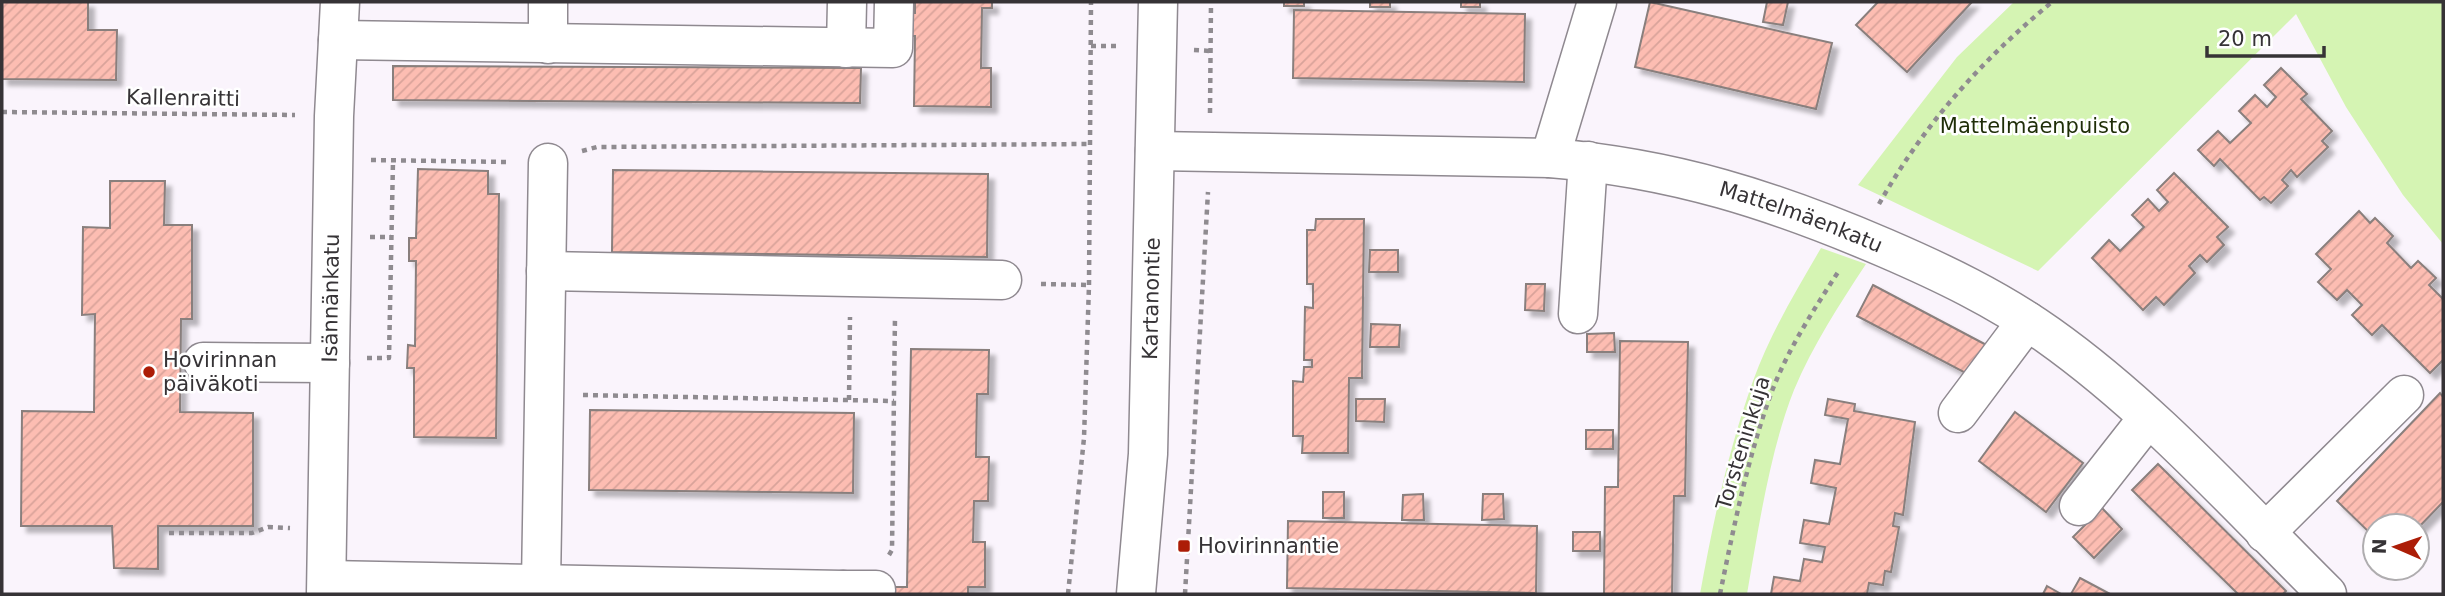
<svg xmlns="http://www.w3.org/2000/svg" width="2445" height="596" font-family="'DejaVu Sans',sans-serif">
<style>
.green{fill:#d5f4b3}
.building{fill:url(#building-hatch);stroke:#897f7d;stroke-width:2;filter:url(#shadow)}
.lines{fill:none;stroke-linecap:round;stroke-linejoin:round}
.minor-casing{stroke:#8f8990;stroke-width:41}
.path{stroke:#8f8b90;stroke-width:4.5;stroke-dasharray:5 5;stroke-linecap:butt}
.minor{stroke:#fff;stroke-width:38}
.poi-dot{fill:#ac1d07;stroke:#fff;stroke-width:2.5}
.labels{text-anchor:middle;stroke-width:5;stroke-linejoin:round;paint-order:stroke}
.street-label{font-size:21px;fill:#363336;stroke:#fff}
.park-label{font-size:21px;fill:#1f2e08;stroke:#fff}
.poi-label{font-size:21px;fill:#363336;stroke:#fff;text-anchor:start}
</style>
<defs>
<pattern id="building-hatch" width="6" height="6" patternUnits="userSpaceOnUse" patternTransform="scale(1.75)"><rect width="6" height="6" fill="#fdbdb2"/><path d="M-1 1l2-2M0 6l6-6M5 7l2-2" fill="none" stroke="#d9a39a"/></pattern>
<filter id="shadow"><feDropShadow dx="6" dy="6" stdDeviation="2" flood-color="#0004"/></filter>
</defs>
<rect width="100%" height="100%" fill="#faf4fc"/>
<g class="green">
<polygon points="2014,2 2443,2 2443,244 2403,195 2346,107 2296,14 2038,271 1858,185 1957,57"/>
<path d="M 1821,248 L 1866,264 C 1839,305 1813,345 1794,390 C 1770,450 1758,531 1747,594 L 1700,594 C 1713,522 1728,451 1753,381 C 1770,334 1796,291 1821,248 Z"/>
</g>
<g class="building">
<polygon points="2,2 88,2 88,30 117,30 116,80 2,79"/>
<polygon points="915,2 992,2 992,8 982,8 981,68 991,68 991,107 914,106 915,36 908,36 909,13 915,13"/>
<rect x="1284" y="2" width="20" height="4"/>
<rect x="1370" y="2" width="20" height="5"/>
<rect x="1461" y="2" width="19" height="5"/>
<polygon points="1650,2 1832,43 1816,109 1635,67"/>
<polygon points="1767,2 1788,2 1783,25 1763,22"/>
<polygon points="1878,2 1972,2 1907,72 1856,25"/>
<polygon points="1294,10 1525,14 1524,82 1293,78"/>
<polygon points="393,66 861,68 860,103 393,100"/>
<polygon points="2281,68 2307,94 2301,99 2332,131 2322,141 2328,147 2297,177 2291,170 2282,180 2288,186 2271,203 2264,197 2260,200 2220,159 2214,166 2198,150 2218,131 2230,143 2251,123 2239,111 2255,95 2267,107 2276,97 2264,85"/>
<polygon points="418,169 488,171 488,194 499,194 496,438 414,437 414,368 407,368 408,345 415,346 416,261 409,261 409,238 416,238"/>
<polygon points="613,170 988,174 987,257 612,252"/>
<polygon points="2174,173 2228,227 2217,237 2224,245 2207,262 2200,255 2189,266 2195,273 2164,305 2156,297 2143,310 2092,258 2109,240 2120,251 2144,227 2132,215 2148,199 2159,211 2168,202 2157,190"/>
<polygon points="110,181 165,181 164,225 192,225 192,319 181,319 180,412 253,413 253,526 158,526 158,569 114,568 112,526 21,526 22,411 94,412 95,314 82,315 83,227 110,228"/>
<polygon points="2359,211 2370,223 2375,218 2393,236 2387,243 2411,268 2418,261 2436,278 2429,285 2443,299 2443,360 2430,373 2382,325 2372,335 2352,315 2362,305 2347,290 2337,300 2318,282 2331,269 2316,254"/>
<polygon points="1316,219 1364,219 1362,378 1349,378 1348,453 1302,453 1303,436 1293,436 1293,381 1303,382 1304,367 1312,367 1312,360 1304,360 1305,307 1313,308 1313,284 1307,284 1307,230 1315,230"/>
<polygon points="1370,250 1398,250 1398,272 1369,272"/>
<polygon points="1526,284 1545,284 1544,311 1525,310"/>
<polygon points="1873,285 1994,349 1977,379 1857,316"/>
<polygon points="1371,324 1400,325 1399,347 1370,347"/>
<polygon points="1614,333 1615,352 1587,352 1587,334"/>
<polygon points="1620,341 1688,342 1685,496 1674,496 1672,594 1604,594 1605,487 1618,487"/>
<polygon points="911,349 989,350 988,394 977,394 976,457 989,457 988,501 974,501 973,542 985,542 985,587 968,587 968,594 890,594 890,587 907,587"/>
<polygon points="2440,393 2443,397 2443,502 2417,529 2417,526 2375,526 2375,538 2337,501"/>
<polygon points="1356,399 1385,399 1384,422 1356,421"/>
<polygon points="1828,399 1855,404 1854,411 1915,422 1903,515 1895,513 1893,526 1899,527 1891,572 1885,571 1883,585 1869,583 1867,594 1771,594 1774,577 1800,581 1804,559 1822,562 1825,547 1800,543 1804,520 1829,524 1836,488 1811,483 1815,460 1840,464 1848,419 1825,415"/>
<polygon points="590,410 854,413 853,493 589,490"/>
<polygon points="2015,412 2083,463 2046,512 1979,461"/>
<rect x="1586" y="430" width="27" height="19"/>
<polygon points="2158,464 2286,591 2283,594 2238,594 2132,490"/>
<rect x="1323" y="492" width="21" height="26"/>
<polygon points="1423,494 1424,520 1402,520 1403,495"/>
<polygon points="1483,494 1503,494 1504,519 1482,520"/>
<polygon points="2102,508 2122,529 2094,558 2073,537"/>
<polygon points="1288,521 1537,526 1536,593 1287,588"/>
<rect x="1573" y="532" width="27" height="19"/>
<polygon points="2080,578 2110,594 2071,594"/>
<polygon points="2047,586 2061,594 2043,594"/>
</g>
<g class="lines">
<g class="minor-casing">
<g id="minor">
<polyline points="338,40 893,48 894,2"/>
<polyline points="548,44 548,2"/>
<polyline points="846,48 847,2"/>
<path id="s1" d="M 1155,151 L 1550,158 C 1673,168 1773,200 1885,248 C 1943,273 1997,299 2048,335 C 2151,408 2238,506 2327,594"/>
<polyline points="1550,158 1597,2"/>
<polyline points="546,271 1002,280"/>
<polyline points="1578,314 1588,161"/>
<polyline points="203,362 330,363"/>
<polyline points="1958,413 2027,321"/>
<polyline points="2079,506 2148,418"/>
<polyline points="2265,533 2404,395"/>
<polyline points="327,580 843,590 843,594"/>
<polyline points="541,584 548,163"/>
<polyline points="843,590 876,590"/>
<path id="s2" d="M 326,594 L 334,116 L 340,2"/>
<path id="s3" d="M 1136,594 L 1148,454 L 1158,2"/>
</g>
</g>
<g class="path">
<polyline points="1091,46 1119,46"/>
<polyline points="1194,50 1211,51"/>
<polyline points="2,112 295,115"/>
<polyline points="1210,113 1211,2"/>
<polyline points="582,151 597,147 1091,144"/>
<polyline points="371,160 509,162"/>
<path d="M 1879,204 C 1925,123 1980,62 2052,2"/>
<polyline points="370,237 391,237"/>
<polyline points="1041,284 1089,285"/>
<polyline points="367,358 389,358 393,161"/>
<polyline points="583,395 894,401"/>
<polyline points="849,400 850,317"/>
<polyline points="169,533 252,533 268,527 290,528"/>
<polyline points="889,555 892,550 895,316"/>
<polyline points="1068,594 1084,438 1089,285 1091,2"/>
<polyline points="1185,594 1208,192"/>
<path d="M 1720,594 C 1734,526 1748,456 1772,391 C 1789,347 1815,308 1840,269"/>
</g>
<use href="#minor" class="minor"/>
</g>
<g class="poi-dot">
<circle cx="149" cy="372" r="7"/>
<rect x="1177" y="539" width="14" height="14" rx="3.5"/>
</g>
<g class="labels">
<g class="street-label">
<text transform="translate(183 98) rotate(1)" y="7">Kallenraitti</text>
<text dy="7" stroke="none"><textPath href="#s1" startOffset="654">Mattelmäenkatu</textPath></text>
<text dy="7" stroke="none"><textPath href="#s2" startOffset="296">Isännänkatu</textPath></text>
<text dy="7" stroke="none"><textPath href="#s3" startOffset="296">Kartanontie</textPath></text>
<text transform="translate(1743 443) rotate(-73)" y="7">Torsteninkuja</text>
</g>
<g class="park-label">
<text x="2035" y="133">Mattelmäenpuisto</text>
</g>
<g class="poi-label">
<text x="163" y="367">Hovirinnan<tspan x="163" dy="24">päiväkoti</tspan></text>
<text x="1198" y="553">Hovirinnantie</text>
</g>
</g>
<rect width="2445" height="596" fill="none" stroke="#363336" stroke-width="7"/>
<g transform="translate(2396 547) rotate(272)"><circle r="33" fill="#ffffff" stroke="#afadaf" stroke-width="2"/>
<path d="M0-5L12 26L0 18L-12 26Z" fill="#ac1d07"/>
<text y="-10" font-size="19" font-weight="bold" text-anchor="middle" fill="#363336">N</text>
</g>
<path d="M2207 46v10h117v-10" fill="none" stroke="#363336" stroke-width="3.5"/>
<text x="2218" y="46" font-size="21" fill="#363336" stroke="#ffffff" stroke-width="5" paint-order="stroke">20 m</text>
</svg>
